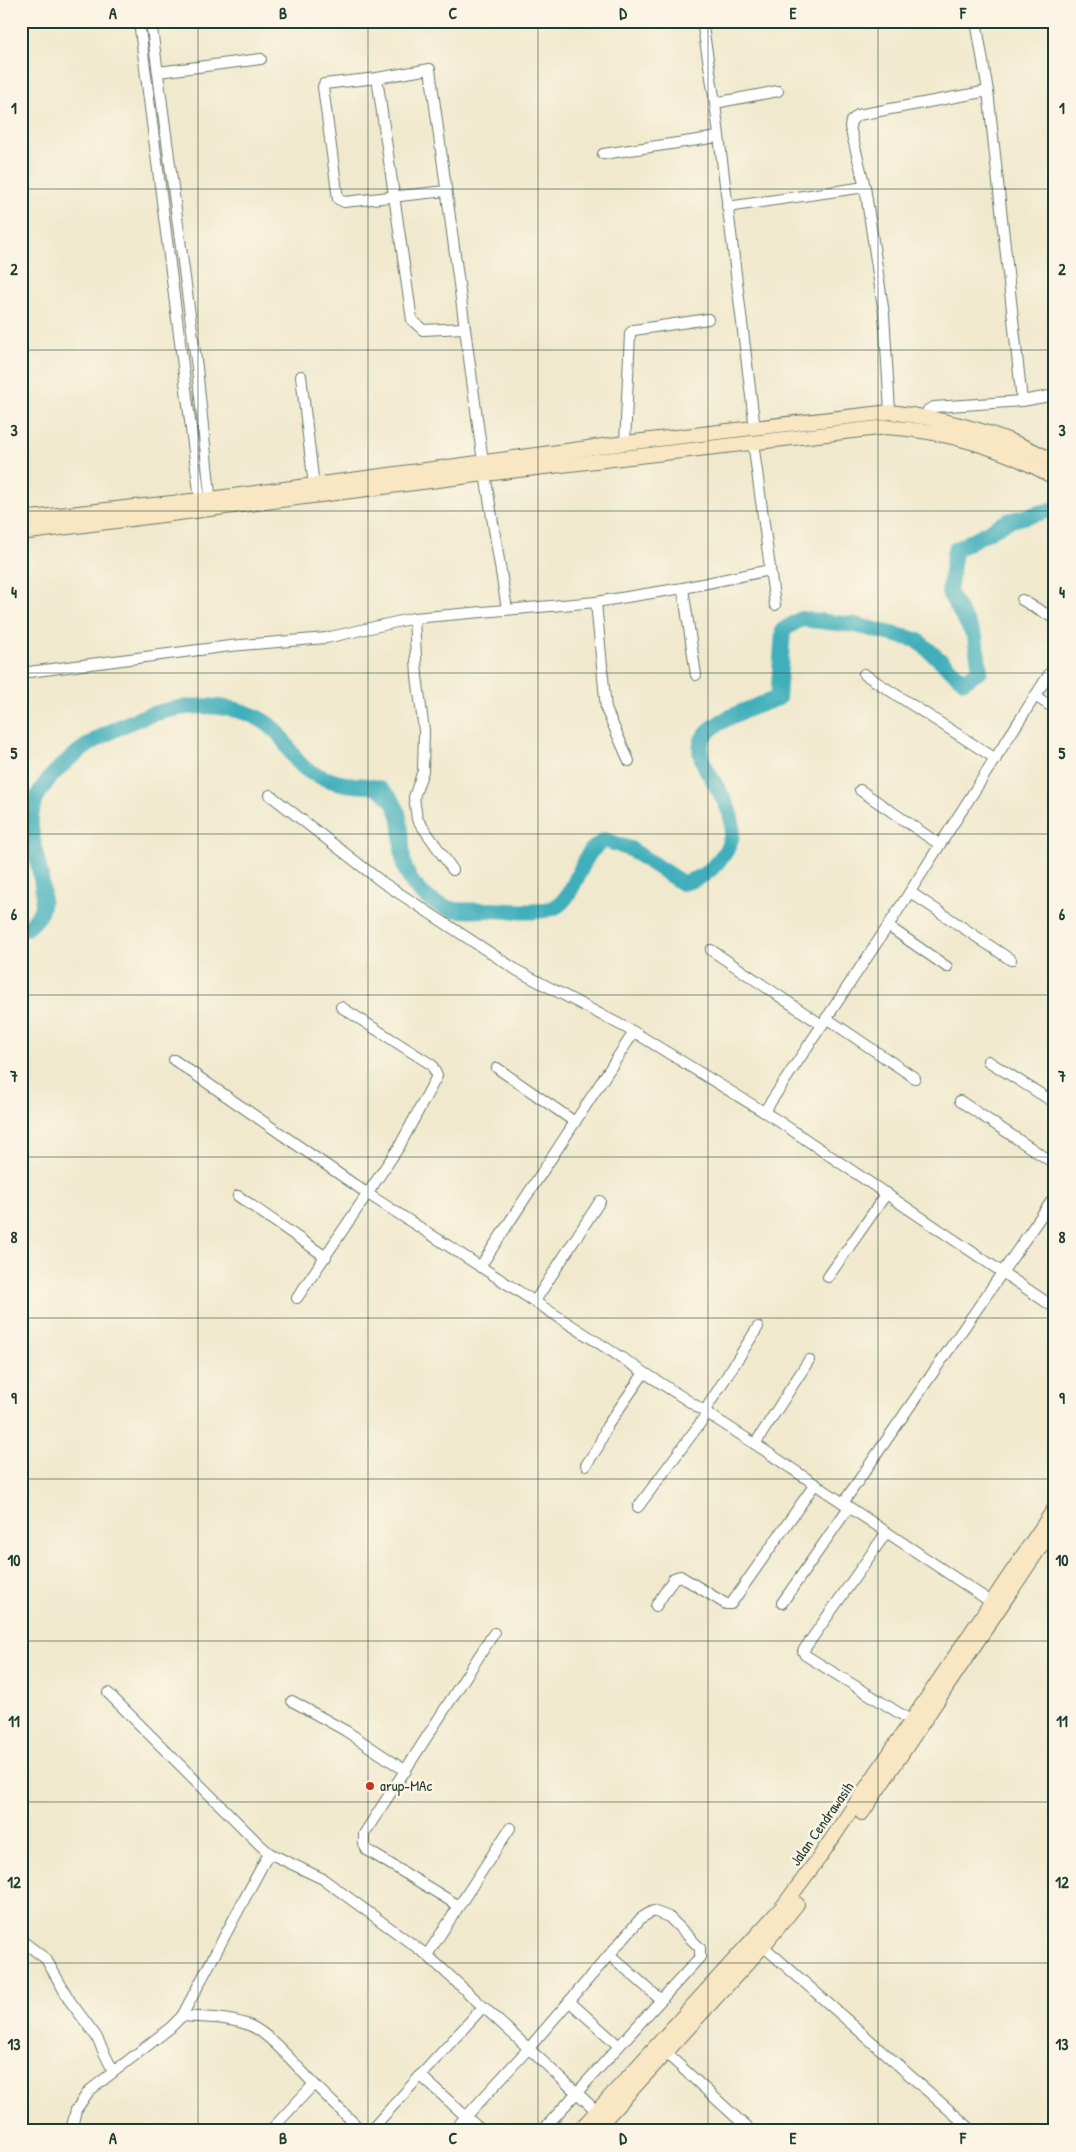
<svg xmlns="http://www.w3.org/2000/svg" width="1076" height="2152" font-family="'Patrick Hand',sans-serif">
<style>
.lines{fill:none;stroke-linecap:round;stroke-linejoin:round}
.river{stroke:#3fafbb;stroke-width:16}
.street-casing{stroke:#68796a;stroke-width:12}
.secondary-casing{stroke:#68796a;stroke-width:16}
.street{stroke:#fff;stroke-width:10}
.secondary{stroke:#f9e7c3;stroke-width:14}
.grid{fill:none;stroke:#1f3d34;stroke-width:1;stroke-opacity:0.55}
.poi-dot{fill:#c8321e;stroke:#fcf5e5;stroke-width:2}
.labels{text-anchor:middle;stroke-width:5;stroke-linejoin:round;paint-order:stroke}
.poi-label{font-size:15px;fill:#1f3d34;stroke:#fcf5e5;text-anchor:start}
.street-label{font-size:15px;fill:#1f3d34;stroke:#fcf5e5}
.neatline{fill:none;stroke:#1f3d34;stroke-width:2}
.grid-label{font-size:16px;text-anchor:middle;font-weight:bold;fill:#1f3d34}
</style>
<rect width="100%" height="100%" fill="#fcf5e5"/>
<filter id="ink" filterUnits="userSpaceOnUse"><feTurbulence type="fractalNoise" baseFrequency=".02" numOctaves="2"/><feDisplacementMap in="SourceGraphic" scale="10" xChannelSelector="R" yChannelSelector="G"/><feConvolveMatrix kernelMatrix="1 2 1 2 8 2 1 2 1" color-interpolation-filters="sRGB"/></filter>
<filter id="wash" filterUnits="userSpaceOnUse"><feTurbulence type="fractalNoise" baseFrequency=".0096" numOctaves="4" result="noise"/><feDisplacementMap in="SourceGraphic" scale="20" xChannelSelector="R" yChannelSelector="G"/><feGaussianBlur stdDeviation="1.12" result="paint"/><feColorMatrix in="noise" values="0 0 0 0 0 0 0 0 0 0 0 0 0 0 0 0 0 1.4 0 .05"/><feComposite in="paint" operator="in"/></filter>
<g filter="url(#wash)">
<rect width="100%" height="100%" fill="#f0e9cd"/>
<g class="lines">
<path class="river" d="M 21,930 C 66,912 27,852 31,817 C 36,769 114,724 156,713 C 195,702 249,702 278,733 C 290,747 294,764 312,773 C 325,779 340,784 354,785 C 365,786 375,785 384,792 C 405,809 400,835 403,858 C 405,884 432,907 457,910 C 468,911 478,910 489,910 C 509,910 537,915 555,907 C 572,900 580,864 591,851 C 595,847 600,843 605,840 L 630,849 L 682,883 C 700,879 709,873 720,859 C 763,809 678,767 706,734 C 720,717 758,706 778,698 L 783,630 L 801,619 L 855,625 L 917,640 L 964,681 L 980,670 L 975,637 L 949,593 L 955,550 L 1008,521 L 1055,509"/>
</g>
</g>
<g filter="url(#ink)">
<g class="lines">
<g class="street-casing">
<g id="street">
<polyline points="139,21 201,507"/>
<polyline points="151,21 197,368 211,504"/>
<polyline points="702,21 715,103 755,429"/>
<polyline points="158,72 261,59"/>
<polyline points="377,78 412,320 423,330 464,328"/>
<polyline points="988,91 1022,401"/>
<polyline points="715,103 778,91"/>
<polyline points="603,154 718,137"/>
<polyline points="446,191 344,202 338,199 323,87 324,84 377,78 430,69 483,462"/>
<polyline points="727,207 865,187"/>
<polyline points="301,376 314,486"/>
<polyline points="890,412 884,314 865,187 850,127 851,121 858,115 988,91 976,21"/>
<polyline points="925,417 928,410 934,407 1022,401 1055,395"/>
<polyline points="753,442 775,605"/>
<polyline points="625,443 630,333 634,330 708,319"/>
<polyline points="485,474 507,609"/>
<polyline points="683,588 696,675"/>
<polyline points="1022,600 1055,619"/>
<polyline points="596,602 606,709 629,761"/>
<polyline points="414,618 417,676 424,731 423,771 414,797 417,819 453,870"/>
<polyline points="21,673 230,646 326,638 414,618 596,602 683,588 770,570"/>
<polyline points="864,674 996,759"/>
<polyline points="1035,696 1055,709"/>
<polyline points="860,790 939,844"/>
<polyline points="270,795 382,882 518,971 634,1032 777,1120 1055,1308"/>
<polyline points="910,892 1011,960"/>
<polyline points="888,926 947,967"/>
<polyline points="711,950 822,1025"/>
<polyline points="826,1018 915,1078"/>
<polyline points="174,1060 368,1194 755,1444 997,1606"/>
<polyline points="988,1061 1055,1103"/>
<polyline points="497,1068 575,1122"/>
<polyline points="960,1101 1055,1164"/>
<polyline points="764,1112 888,926 1055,665"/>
<polyline points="238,1196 326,1257"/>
<polyline points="480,1267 634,1032"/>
<polyline points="828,1277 887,1193"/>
<polyline points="297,1298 399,1147 437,1076 432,1065 341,1007"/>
<polyline points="535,1301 600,1201"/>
<polyline points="704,1412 758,1327"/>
<polyline points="755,1444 809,1360"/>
<polyline points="586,1465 598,1447 607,1426 644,1373"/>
<polyline points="843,1503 1055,1196"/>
<polyline points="638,1507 707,1414"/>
<polyline points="886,1533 803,1651 805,1655 912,1721"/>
<polyline points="782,1603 849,1507"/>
<polyline points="656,1606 674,1578 680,1576 726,1604 731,1604 815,1484"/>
<polyline points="108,1693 259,1844 269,1853 323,1879 427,1955 601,2115"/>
<polyline points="292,1701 346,1731 406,1771"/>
<polyline points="459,1906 367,1850 364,1845 364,1834 494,1633"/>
<polyline points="21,1940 46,1959 70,2001 96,2036 113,2071"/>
<polyline points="763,1946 973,2131"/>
<polyline points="427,1955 510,1828"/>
<polyline points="610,1955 661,2000"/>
<polyline points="569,2001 619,2046"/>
<path d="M 182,2016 C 204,2018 231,2017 251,2026 C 270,2034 299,2069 314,2084"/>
<polyline points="666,2053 751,2131"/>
<polyline points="420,2075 482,2131"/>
<polyline points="71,2131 76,2110 89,2091 170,2028 182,2016 269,1853"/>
<polyline points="270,2131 314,2084 362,2131"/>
<polyline points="370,2131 483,2007"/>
<polyline points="453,2131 529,2048 641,1918 653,1911 669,1917 700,1948 700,1957 542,2131"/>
</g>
</g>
<g class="secondary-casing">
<g id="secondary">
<path d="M 21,519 L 210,499 L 625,443 L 890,412 C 946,419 1005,434 1055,462"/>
<path d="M 21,533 L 485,474 L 887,427 C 945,431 1005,448 1055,478"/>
<polyline points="862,1813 1055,1525"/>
<polyline points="579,2131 784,1905 819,1858 1055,1508"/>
<polyline points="594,2131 763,1946 797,1904"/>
</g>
</g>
<use href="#street" class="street"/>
<use href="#secondary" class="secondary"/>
</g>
</g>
<path class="grid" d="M 198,21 L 198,2131M 368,21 L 368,2131M 538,21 L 538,2131M 708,21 L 708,2131M 878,21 L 878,2131M 21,189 L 1055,189M 21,350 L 1055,350M 21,511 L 1055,511M 21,673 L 1055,673M 21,834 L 1055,834M 21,995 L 1055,995M 21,1157 L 1055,1157M 21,1318 L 1055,1318M 21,1479 L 1055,1479M 21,1641 L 1055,1641M 21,1802 L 1055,1802M 21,1963 L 1055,1963"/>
<circle class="poi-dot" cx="370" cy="1786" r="5"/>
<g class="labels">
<g class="poi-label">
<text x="380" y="1791">arup-MAc</text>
</g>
<g class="street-label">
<text transform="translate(822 1824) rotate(-55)" y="5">Jalan Cendrawasih</text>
</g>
</g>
<rect width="1076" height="2152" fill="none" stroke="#fcf5e5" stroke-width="55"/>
<rect x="28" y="28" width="1020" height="2096" class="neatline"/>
<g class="grid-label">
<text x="113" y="19">A</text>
<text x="283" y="19">B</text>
<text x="453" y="19">C</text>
<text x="623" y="19">D</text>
<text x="793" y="19">E</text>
<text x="963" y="19">F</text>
<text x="14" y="114">1</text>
<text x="1062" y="114">1</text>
<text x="14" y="275">2</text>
<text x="1062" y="275">2</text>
<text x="14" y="436">3</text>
<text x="1062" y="436">3</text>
<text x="14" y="598">4</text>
<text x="1062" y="598">4</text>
<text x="14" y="759">5</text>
<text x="1062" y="759">5</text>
<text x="14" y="920">6</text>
<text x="1062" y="920">6</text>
<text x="14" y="1082">7</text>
<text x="1062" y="1082">7</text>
<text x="14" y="1243">8</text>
<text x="1062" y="1243">8</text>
<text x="14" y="1404">9</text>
<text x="1062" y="1404">9</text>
<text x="14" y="1566">10</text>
<text x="1062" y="1566">10</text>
<text x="14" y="1727">11</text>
<text x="1062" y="1727">11</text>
<text x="14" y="1888">12</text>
<text x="1062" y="1888">12</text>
<text x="14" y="2050">13</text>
<text x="1062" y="2050">13</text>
<text x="113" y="2144">A</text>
<text x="283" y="2144">B</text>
<text x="453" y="2144">C</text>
<text x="623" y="2144">D</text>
<text x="793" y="2144">E</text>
<text x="963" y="2144">F</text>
</g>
</svg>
